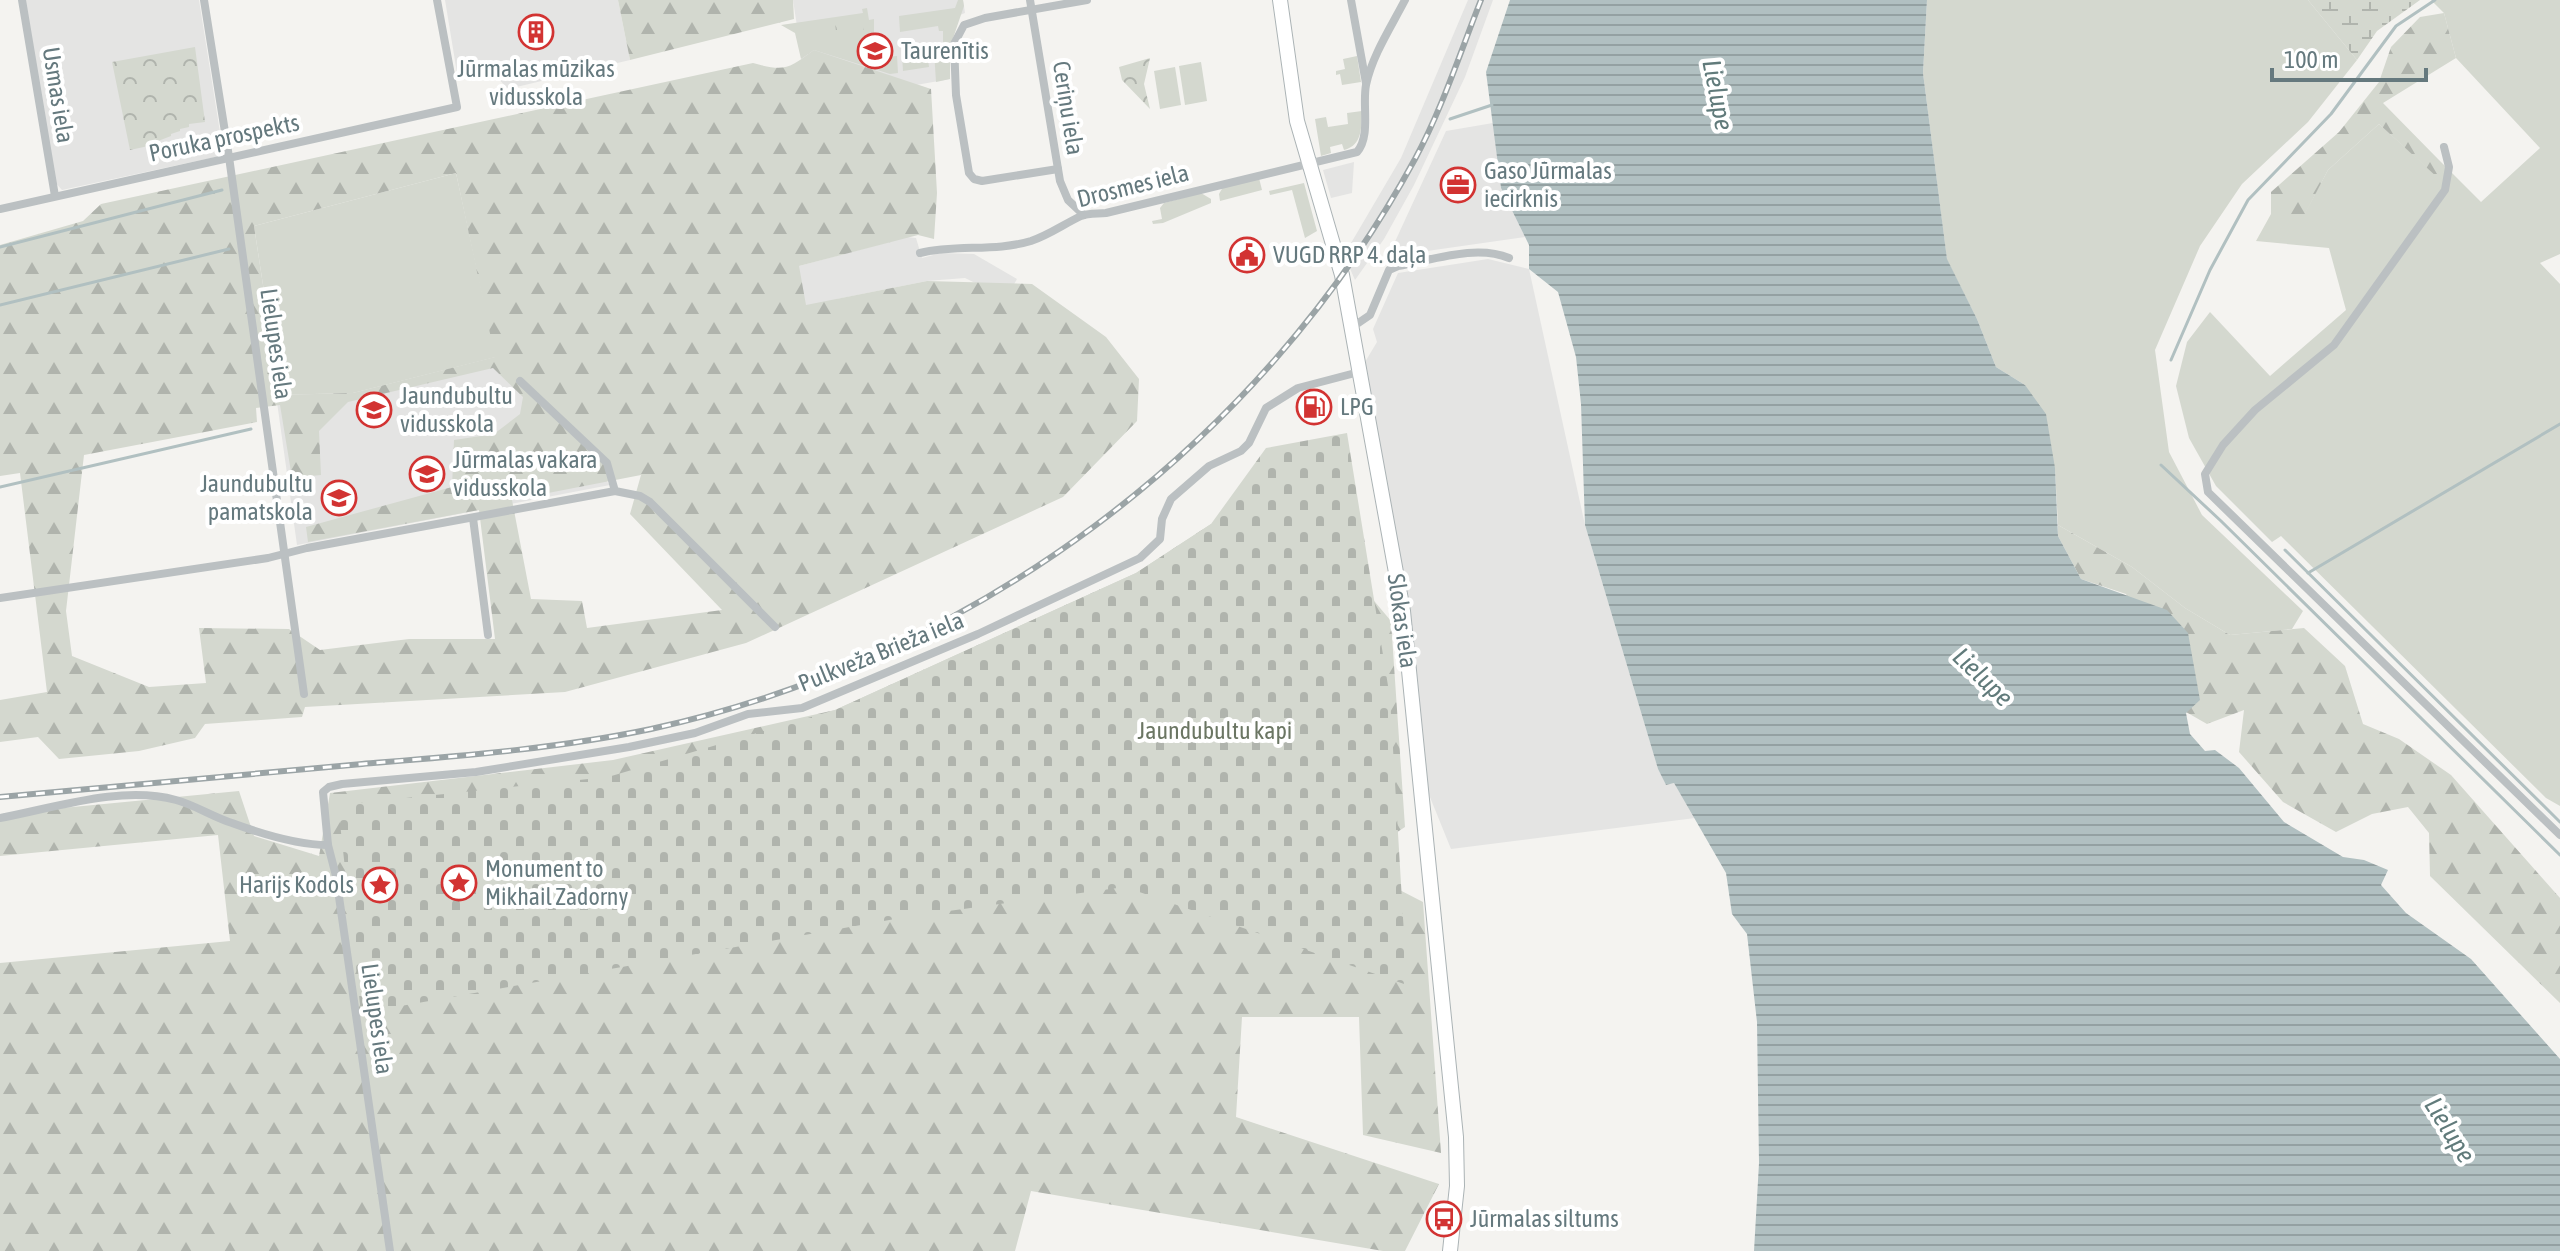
<svg xmlns="http://www.w3.org/2000/svg" width="2560" height="1251" font-family="'Asap Condensed',sans-serif">
<style>
.built{fill:#e4e4e3}
.green{fill:#d4d8cf}
.forest{fill:url(#forest-firs);fill-rule:evenodd}
.wetland{fill:url(#wetland-marsh)}
.cemetery{fill:url(#cemetery-stones)}
.park{fill:url(#park-crowns)}
.water{fill:url(#water-rules)}
.lines{fill:none;stroke-linecap:round;stroke-linejoin:round}
.stream{stroke:#b1c0c1;stroke-width:3}
.secondary-casing{stroke:#abb3b5;stroke-width:16}
.minor{stroke:#bbc0c2;stroke-width:8}
.secondary{stroke:#fff;stroke-width:14}
.rail-casing{stroke:#9ba4a6;stroke-width:6}
.rail{stroke:#fff;stroke-width:3;stroke-dasharray:9;stroke-linecap:butt}
.labels{text-anchor:middle;stroke-width:8;stroke-linejoin:round;paint-order:stroke}
.poi-label{font-size:24px;fill:#65797e;stroke:#fff;text-anchor:start}
.street-label{font-size:24px;fill:#65797e;stroke:#fff}
.park-label{font-size:24px;fill:#6b7663;stroke:#fff}
.water-label{font-size:26px;font-style:italic;fill:#617b7b;stroke:#fff}
</style>
<defs>
<pattern id="forest-firs" width="22" height="20" patternUnits="userSpaceOnUse" patternTransform="scale(2)"><rect width="22" height="20" fill="#d4d8cf"/><path d="M5 1l3.5 6h-7zM16 11l3.5 6h-7z" fill="#b0b4ad"/></pattern>
<pattern id="wetland-marsh" width="20" height="14" patternUnits="userSpaceOnUse" patternTransform="scale(2)"><rect width="20" height="14" fill="#d4d8cf"/><path d="M1 5h8M5 5V1M11 12h8M15 12V8" fill="none" stroke="#b0b4ad"/></pattern>
<pattern id="cemetery-stones" width="16" height="16" patternUnits="userSpaceOnUse" patternTransform="scale(2)"><rect width="16" height="16" fill="#d4d8cf"/><path d="M2 7V4a2 2 0 0 1 4 0v3zM10 15v-3a2 2 0 0 1 4 0v3z" fill="#b0b4ad"/></pattern>
<pattern id="park-crowns" width="20" height="18" patternUnits="userSpaceOnUse" patternTransform="scale(2)"><rect width="20" height="18" fill="#d4d8cf"/><path d="M2 6a3 3 0 1 1 6 0M12 15a3 3 0 1 1 6 0" fill="none" stroke="#b0b4ad"/></pattern>
<pattern id="water-rules" width="6" height="5" patternUnits="userSpaceOnUse" patternTransform="scale(2)"><rect width="6" height="5" fill="#b1c0c1"/><path d="M0 2.5h6" fill="none" stroke="#94a1a2"/></pattern>
</defs>
<rect width="100%" height="100%" fill="#f4f3f0"/>
<g class="built">
<polygon points="25,0 199,0 223,151 220,156 62,190 55,182"/>
<polygon points="445,0 618,0 630,60 508,89 492,72 458,79"/>
<polygon points="793,0 963,0 965,13 960,15 950,47 950,79 809,104"/>
<polygon points="1468,0 1493,0 1465,77 1414,185 1384,239 1355,280 1344,255 1401,158"/>
<polygon points="1493,123 1501,188 1525,237 1392,256 1393,246 1446,131"/>
<polygon points="1354,162 1352,193 1331,198 1323,170"/>
<polygon points="907,237 916,238 922,258 941,253 974,254 1017,279 1006,298 965,278 927,281 837,299 783,336 799,266"/>
<polygon points="1488,259 1529,269 1585,525 1658,769 1666,785 1674,783 1695,818 1451,849 1419,770 1406,631 1359,372 1377,342 1373,329 1398,273"/>
<polygon points="496,357 610,485 297,545 276,395 353,393"/>
</g>
<g class="green">
<polygon points="958,0 963,0 964,6 950,47 950,79 936,82 934,51 943,50 943,31 939,31 938,26 900,32 899,16 955,8"/>
<polygon points="1927,0 2308,0 2357,60 2308,122 2242,184 2200,246 2155,350 2169,452 2202,515 2303,611 2292,629 2230,635 2185,608 2132,567 2058,525 2055,469 2025,385 1996,367 1977,319 1947,260 1923,73"/>
<polygon points="2431,0 2560,0 2560,254 2540,263 2560,284 2560,806 2546,798 2281,536 2272,542 2216,486 2189,438 2176,386 2187,342 2210,312 2270,376 2346,310 2329,248 2256,241 2271,214 2305,213 2328,170 2379,124 2438,177 2438,159 2481,202 2540,148 2456,58 2444,13"/>
<polygon points="867,8 869,20 874,19 874,58 897,56 898,73 890,74 814,50 801,59 795,33 781,25 863,13 862,9"/>
<polygon points="927,51 929,67 903,71 902,55"/>
<polygon points="1357,56 1361,82 1342,85 1340,74 1336,75 1336,71 1345,69 1343,59"/>
<polygon points="1201,62 1207,101 1185,105 1179,66"/>
<polygon points="1175,67 1181,105 1160,109 1154,71"/>
<path d="M 1362,111 C 1361,127 1363,145 1344,150 L 1342,144 L 1330,147 L 1331,153 L 1321,156 L 1315,119 L 1326,117 L 1328,127 L 1348,124 L 1347,113 Z"/>
<polygon points="456,173 496,357 353,393 276,395 274,357 254,226"/>
<polygon points="1259,178 1262,190 1220,201 1219,194 1223,187"/>
<polygon points="1304,183 1317,231 1305,238 1292,190 1270,195 1269,191"/>
<polygon points="1201,193 1211,199 1211,203 1163,223 1153,224 1152,221 1162,219 1160,208 1164,203"/>
</g>
<g class="forest">
<polygon points="618,0 793,0 794,19 630,60"/>
<polygon points="2444,13 2456,58 2383,103 2438,159 2438,178 2379,124 2328,170 2305,214 2271,214 2271,192 2339,132 2379,82 2391,47 2420,17"/>
<path d="M 814,50 L 931,89 L 937,193 L 934,239 L 918,235 L 799,266 L 806,305 L 927,281 L 1032,284 L 1106,337 L 1139,379 L 1137,421 L 1063,497 L 746,643 L 565,692 L 305,707 L 302,717 L 205,724 L 195,738 L 139,751 L 59,759 L 38,737 L 0,742 L 0,700 L 47,692 L 20,473 L 0,476 L 0,245 L 83,221 L 101,204 L 753,63 C 785,72 788,69 814,50 ZM 456,173 L 495,357 L 353,393 L 277,395 L 274,357 L 254,226 ZM 493,368 L 523,397 L 520,414 L 494,434 L 454,440 L 452,487 L 306,527 L 308,542 L 479,510 L 495,639 L 409,639 L 320,650 L 289,629 L 199,628 L 206,683 L 149,687 L 72,656 L 66,611 L 84,455 L 257,422 L 256,408 L 280,405 L 292,478 L 321,475 L 319,431 L 348,402 ZM 641,475 L 630,514 L 722,610 L 587,628 L 582,601 L 531,599 L 512,500 Z"/>
<polygon points="1211,524 1354,577 1391,621 1405,827 1382,842 1388,884 1423,902 1441,1153 1363,1135 1359,1017 1242,1017 1236,1117 1439,1184 1405,1251 1383,1251 1031,1191 1015,1251 0,1251 0,963 230,941 218,835 0,856 0,814 239,791 254,836 319,856 330,793 613,760 835,710 1136,573"/>
<polygon points="2058,525 2132,567 2185,608 2230,635 2304,628 2345,666 2363,724 2399,739 2451,775 2560,898 2560,1003 2430,876 2429,833 2408,807 2372,814 2336,832 2283,802 2239,752 2244,710 2207,724 2186,712 2126,594 2081,579 2058,536"/>
</g>
<polygon class="wetland" points="2308,0 2420,0 2377,31 2357,60"/>
<polygon class="cemetery" points="1347,433 1390,698 1407,985 1125,887 912,916 361,1013 338,805 608,777 835,710 1136,573 1211,524 1266,448"/>
<g class="park">
<polygon points="862,19 864,35 837,39 835,23"/>
<polygon points="195,47 205,122 189,124 189,127 180,129 180,131 171,134 171,136 153,143 153,145 130,150 112,62"/>
<polygon points="1150,58 1144,84 1150,109 1122,80 1119,67"/>
</g>
<polygon class="water" points="1510,0 1927,0 1923,73 1947,259 1977,319 1996,367 2025,385 2046,414 2055,468 2058,536 2081,579 2167,610 2188,633 2200,700 2186,713 2190,734 2205,751 2215,750 2239,768 2284,822 2343,857 2364,860 2388,870 2381,885 2406,913 2471,959 2560,1059 2560,1251 1754,1251 1759,1163 1757,1022 1747,934 1732,914 1726,873 1674,783 1666,785 1658,769 1585,525 1581,404 1576,357 1558,292 1529,269 1529,245 1501,188 1486,72"/>
<g class="lines">
<g class="stream">
<polyline points="1450,119 1492,105"/>
<polyline points="0,247 222,190"/>
<polyline points="0,305 229,249"/>
<polyline points="2171,360 2210,270 2248,200 2331,114 2396,26 2435,0"/>
<polyline points="2161,465 2221,521 2560,855"/>
<polyline points="0,487 251,429"/>
<polyline points="2285,550 2560,822"/>
<polyline points="2308,573 2560,424"/>
</g>
<g class="secondary-casing">
<polyline id="secondary" points="1280,0 1297,121 1342,275 1403,611 1456,1137 1457,1186 1450,1251"/>
</g>
<g class="minor">
<polyline points="22,0 55,196"/>
<polyline points="204,0 229,157 304,694"/>
<polyline points="1030,0 1060,181 1068,200 1084,215"/>
<polyline points="1351,0 1366,83"/>
<polyline points="2444,147 2449,167 2445,190 2334,345 2255,410 2223,445 2205,474 2208,492 2560,835"/>
<polyline points="1058,169 982,181 974,179 969,173 956,95 954,44 964,25 985,18 1087,0"/>
<polyline points="0,209 457,107 437,0"/>
<path d="M 920,253 C 956,244 995,252 1031,241 C 1049,235 1064,224 1081,216 C 1088,213 1098,214 1106,213 L 1357,152 C 1371,136 1362,105 1366,85 C 1372,56 1391,27 1405,0"/>
<path d="M 1351,328 L 1370,315 L 1389,270 L 1398,266 C 1433,260 1476,244 1509,258"/>
<polyline points="520,381 607,463 615,491 640,496 650,502 775,627"/>
<polyline points="473,518 488,635"/>
<polyline points="0,598 268,558 307,548 615,491"/>
<path d="M 0,818 C 54,808 121,785 176,800 C 195,805 213,817 232,823 C 262,834 297,845 328,845"/>
<polyline points="390,1251 336,876 328,845 323,792 329,787 342,784 476,772 629,747 695,733 748,714 802,708 978,634 1140,558 1160,539 1162,519 1171,499 1209,466 1241,451 1249,443 1266,408 1298,388 1359,372"/>
</g>
<use href="#secondary" class="secondary"/>
<g class="rail-casing">
<path id="rail" d="M 0,797 C 121,786 242,775 362,764 C 459,756 556,749 651,729 C 972,659 1258,448 1415,159 C 1442,109 1460,53 1481,0"/>
</g>
<use href="#rail" class="rail"/>
</g>
<defs>
<g id="building-ring" transform="scale(1.8)"><circle r="9.5" fill="#fff" stroke="#d23332" stroke-width="1.5"/><path d="M-4-6H4V6H1V3H-1V6H-4ZM-2.5-4.3h1.7v1.8h-1.7ZM.8-4.3h1.7v1.8H.8ZM-2.5-1h1.7V.8h-1.7ZM.8-1h1.7V.8H.8Z" fill="#d23332"/></g>
<g id="school-ring" transform="scale(1.8)"><circle r="9.5" fill="#fff" stroke="#d23332" stroke-width="1.5"/><path d="M0-5L7-2L0 1L-7-2ZM-4 1L0 2.5L4 1V4Q0 6-4 4Z" fill="#d23332"/></g>
<g id="office-ring" transform="scale(1.8)"><circle r="9.5" fill="#fff" stroke="#d23332" stroke-width="1.5"/><path d="M-6-3h4V-5.5h4V-3h4V5H-6ZM-1-4.5V-3h2v-1.5ZM-6 0V1H6V0Z" fill="#d23332"/></g>
<g id="civic-ring" transform="scale(1.8)"><circle r="9.5" fill="#fff" stroke="#d23332" stroke-width="1.5"/><path d="M-.6-6.5H3V-4.5H.6V-3L4-1V1h2V6H-6V1h2V-1L-.6-3ZM-1.2 2.5V6h2.4V2.5Z" fill="#d23332"/></g>
<g id="fuel-ring" transform="scale(1.8)"><circle r="9.5" fill="#fff" stroke="#d23332" stroke-width="1.5"/><path d="M-5.5-6h7V0h2V4h1.3V-2.5L3-4.5l.8-.8L6-3V5H2.5V1h-1V6h-7ZM-4.2-4.7v3.2H.2V-4.7Z" fill="#d23332"/></g>
<g id="sight-ring" transform="scale(1.8)"><circle r="9.5" fill="#fff" stroke="#d23332" stroke-width="1.5"/><path d="M0-6L1.8-2.2L6-1.7L2.9 1.2L3.7 5.4L0 3.3L-3.7 5.4L-2.9 1.2L-6-1.7L-1.8-2.2Z" fill="#d23332"/></g>
<g id="bus-ring" transform="scale(1.8)"><circle r="9.5" fill="#fff" stroke="#d23332" stroke-width="1.5"/><path d="M-5-6H5V4H4V6H2V4H-2V6H-4V4H-5ZM-3.5-4V0h7V-4ZM-3.5 1.2v1.5H-2V1.2ZM2 1.2v1.5H3.5V1.2Z" fill="#d23332"/></g>
</defs>
<g fill-rule="evenodd">
<use href="#building-ring" x="536" y="32"/>
<use href="#school-ring" x="875" y="51"/>
<use href="#office-ring" x="1458" y="185"/>
<use href="#civic-ring" x="1247" y="255"/>
<use href="#fuel-ring" x="1314" y="407"/>
<use href="#school-ring" x="374" y="410"/>
<use href="#school-ring" x="427" y="474"/>
<use href="#school-ring" x="339" y="498"/>
<use href="#sight-ring" x="459" y="883"/>
<use href="#sight-ring" x="380" y="885"/>
<use href="#bus-ring" x="1444" y="1219"/>
</g>
<g class="labels">
<g class="poi-label">
<text x="901" y="59">Taurenītis</text>
<text x="536" y="77" text-anchor="middle">Jūrmalas mūzikas<tspan x="536" dy="28">vidusskola</tspan></text>
<text x="1484" y="179">Gaso Jūrmalas<tspan x="1484" dy="28">iecirknis</tspan></text>
<text x="1273" y="263">VUGD RRP 4. daļa</text>
<text x="400" y="404">Jaundubultu<tspan x="400" dy="28">vidusskola</tspan></text>
<text x="1340" y="415">LPG</text>
<text x="453" y="468">Jūrmalas vakara<tspan x="453" dy="28">vidusskola</tspan></text>
<text x="313" y="492" text-anchor="end">Jaundubultu<tspan x="313" dy="28">pamatskola</tspan></text>
<text x="485" y="877">Monument to<tspan x="485" dy="28">Mikhail Zadorny</tspan></text>
<text x="354" y="893" text-anchor="end">Harijs Kodols</text>
<text x="1470" y="1227">Jūrmalas siltums</text>
</g>
<g class="street-label">
<text transform="translate(58 95) rotate(81)" y="8">Usmas iela</text>
<text transform="translate(1068 108) rotate(81)" y="8">Ceriņu iela</text>
<text transform="translate(224 138) rotate(-12)" y="8">Poruka prospekts</text>
<text transform="translate(1133 186) rotate(-14)" y="8">Drosmes iela</text>
<text transform="translate(276 344) rotate(82)" y="8">Lielupes iela</text>
<text transform="translate(1402 621) rotate(82)" y="8">Slokas iela</text>
<text transform="translate(881 652) rotate(-22)" y="8">Pulkveža Brieža iela</text>
<text transform="translate(377 1019) rotate(82)" y="8">Lielupes iela</text>
</g>
<g class="park-label">
<text x="1215" y="739">Jaundubultu kapi</text>
</g>
<g class="water-label">
<text transform="translate(1718 95) rotate(79)" y="9">Lielupe</text>
<text transform="translate(1983 677) rotate(44)" y="9">Lielupe</text>
<text transform="translate(2450 1130) rotate(58)" y="9">Lielupe</text>
</g>
</g>
<path d="M2272 68v12h154v-12" fill="none" stroke="#65797e" stroke-width="4"/>
<text x="2284" y="68" font-size="24" fill="#65797e" stroke="#ffffff" stroke-width="6" paint-order="stroke">100 m</text>
</svg>
